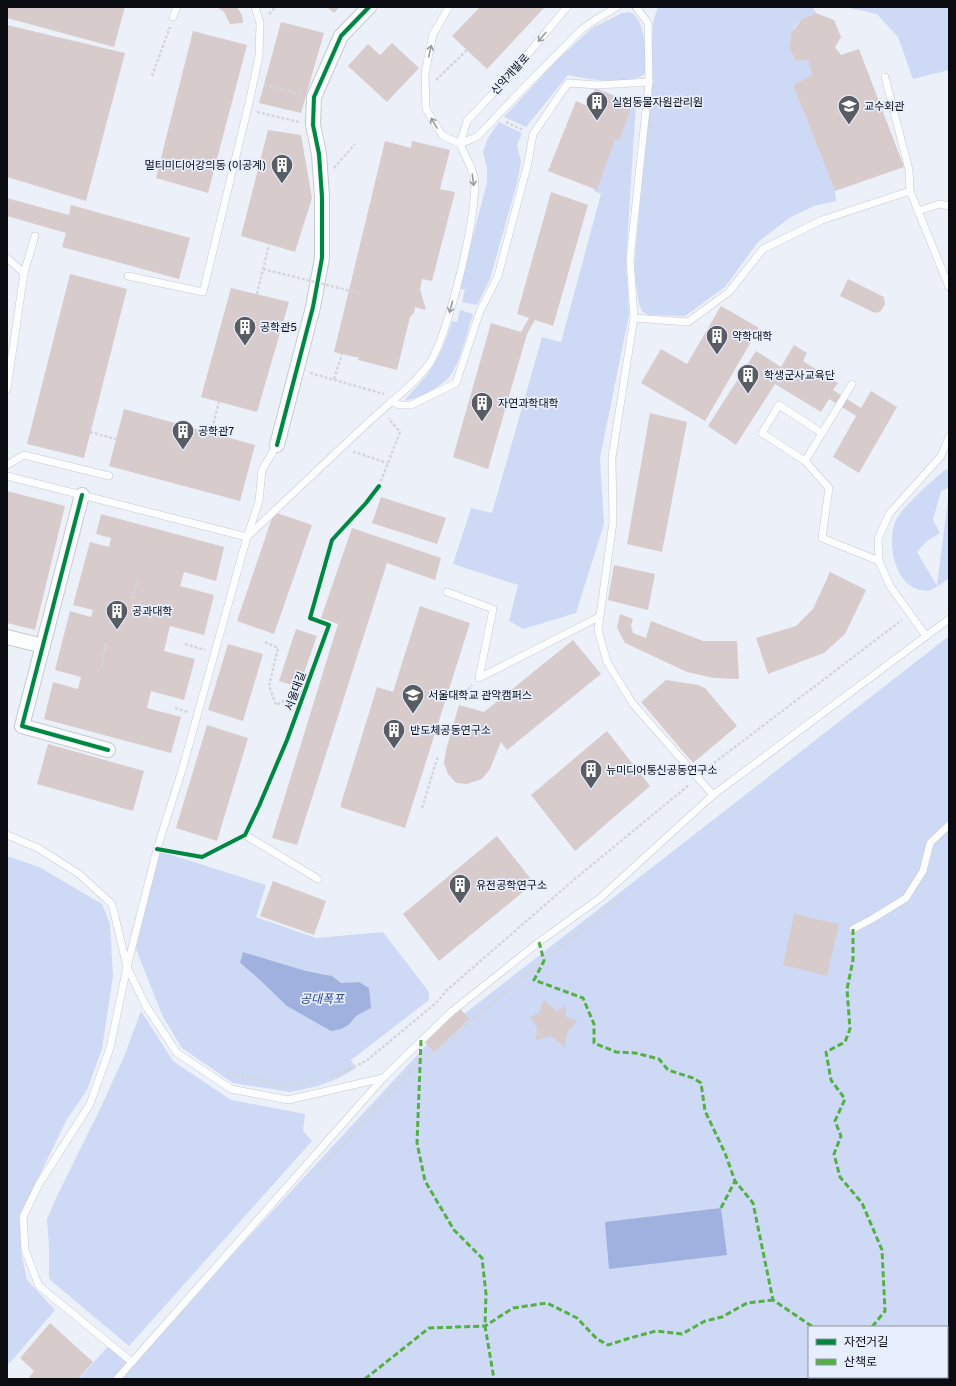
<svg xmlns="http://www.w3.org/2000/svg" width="956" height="1386" font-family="Overpass,'Noto Sans KR',sans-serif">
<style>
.green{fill:#ced9f5;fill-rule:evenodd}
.water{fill:#a0b1e0}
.building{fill:#d8cbcc}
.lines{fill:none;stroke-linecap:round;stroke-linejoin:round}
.service-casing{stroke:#c8cad1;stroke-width:8}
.minor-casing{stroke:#c8cad1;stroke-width:16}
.path{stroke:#d5d6da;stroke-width:2.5;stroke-dasharray:3 2;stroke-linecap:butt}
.service{stroke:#fcfdfe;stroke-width:7}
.minor{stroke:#fcfdfe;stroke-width:14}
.path-bridge{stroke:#d5d6da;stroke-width:2.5;stroke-dasharray:3 2;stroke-linecap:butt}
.quiet{stroke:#54b044;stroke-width:3;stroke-dasharray:6 3;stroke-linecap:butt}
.cycleway-casing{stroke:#e7eefe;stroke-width:6}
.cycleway{stroke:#00873e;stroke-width:4}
.oneway{stroke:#9b9d9f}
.labels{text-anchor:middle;stroke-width:3.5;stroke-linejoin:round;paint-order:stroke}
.street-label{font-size:11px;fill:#0a0c11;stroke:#e7eefe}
.poi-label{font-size:11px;fill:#0a0c11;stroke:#e7eefe;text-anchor:start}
.water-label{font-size:12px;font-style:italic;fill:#314693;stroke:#e7eefe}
</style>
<rect width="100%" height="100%" fill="#ecf0f9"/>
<g class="green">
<path d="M 658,7 L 813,7 L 816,13 C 811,15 805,17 801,20 C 787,32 789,45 795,61 L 808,60 L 812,75 L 793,85 L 835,191 L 836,201 L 814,206 L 789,218 L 758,242 L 725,287 L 685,316 L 648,315 L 642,311 L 639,304 L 634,269 L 649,103 L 653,22 Z"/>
<polygon points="845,7 949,7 949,70 913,79 898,37 877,14"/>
<path d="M 622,13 C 625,13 627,12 629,12 C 646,16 646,59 647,72 C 631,88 588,79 568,75 L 526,127 L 504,117 L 557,60 L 590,30 L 594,27 Z"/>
<polygon points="636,104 626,260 629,315 600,458 604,524 576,613 523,629 509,621 518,585 453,564 471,508 492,513 542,337 561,342 601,194 594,191 615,120"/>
<polygon points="499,122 522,133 517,145 521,162 517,183 490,279 477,305 462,302 465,290 459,288 487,183 487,168 483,152 488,138"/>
<path d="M 460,310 L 473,314 C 467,331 461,361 450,376 C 440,388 419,398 404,401 C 430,373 441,359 452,321 L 457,322 Z"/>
<path d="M 949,468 L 949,487 L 941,491 L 933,520 L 940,533 L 928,540 L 917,552 L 937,586 L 949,491 L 949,578 C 943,583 936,588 928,591 C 926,591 923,590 920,590 C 894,584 886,541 896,520 C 904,505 931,482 945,470 Z"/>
<path d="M 949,636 L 949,1379 L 117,1379 L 432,1039 ZM 809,1327 L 947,1327 L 947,1377 L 809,1377 Z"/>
<path d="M 159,851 L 266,885 L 256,917 L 316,938 L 383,932 L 429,992 L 429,1000 L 351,1060 L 356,1068 L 339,1078 L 318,1086 L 290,1092 L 233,1083 L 182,1048 L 163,1017 L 136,949 ZM 243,952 L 306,971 L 332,976 L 341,983 L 359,982 L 371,1008 L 356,1016 L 350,1025 L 260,980 L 240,964 Z"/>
<polygon points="7,856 39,867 102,904 110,924 113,976 102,1049 87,1090 67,1119 20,1215 21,1252 27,1280 55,1310 7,1366"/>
<polygon points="141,1011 173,1061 231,1100 305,1114 303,1131 312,1141 129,1346 49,1279 49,1248 47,1219 58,1194 101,1107 125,1054"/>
<polygon points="110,1344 132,1362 114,1379 79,1379"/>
</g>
<g class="water">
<polygon points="243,952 306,971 332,976 341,983 359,982 369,988 371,1008 356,1016 350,1024 341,1029 331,1031 287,1006 260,980 240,963"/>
<polygon points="721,1208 727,1255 609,1269 605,1222"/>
</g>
<g class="building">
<polygon points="7,7 125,7 114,47 7,18"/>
<polygon points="217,7 237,7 242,15 243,23 230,24 224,12"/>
<polygon points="327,7 339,7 334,13"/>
<polygon points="480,7 545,7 487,69 452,36"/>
<polygon points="816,13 834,20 841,37 835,47 841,55 859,49 904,167 835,191 793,85 812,75 808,60 795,61 790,48 791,33 802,19"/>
<polygon points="281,22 324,33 301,113 259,103"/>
<polygon points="7,25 125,53 86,201 7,177"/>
<polygon points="193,31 247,45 208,193 156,178"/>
<polygon points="392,43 419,68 387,102 348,66 368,44 380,55"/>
<polygon points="595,88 633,103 619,141 615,139 597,190 548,171 576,101 587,106"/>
<polygon points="268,130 301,135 312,198 295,252 241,236"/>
<polygon points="385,141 411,148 412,141 450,150 440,189 455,192 432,281 422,279 420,289 426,310 415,307 414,313 410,317 397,370 358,360 359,358 334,352"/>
<polygon points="551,192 588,205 553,326 535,320 527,334 488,469 453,457 491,323 521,332 529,318 517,314"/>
<polygon points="7,198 69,215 71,205 190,238 179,279 62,247 66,233 7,216"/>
<polygon points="70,274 127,289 84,458 27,444"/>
<polygon points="848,279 884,297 885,304 881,311 875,313 840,296"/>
<polygon points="231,288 289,302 257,412 201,397"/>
<polygon points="721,306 759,328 705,421 641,383 661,349 687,364"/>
<polygon points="794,345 807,353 803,361 838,383 833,390 861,408 871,391 897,407 859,473 833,457 856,416 829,399 821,412 775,384 736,445 708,426 756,351 781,367"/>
<polygon points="124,409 255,445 240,501 109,466"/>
<polygon points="650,413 687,422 662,552 627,544"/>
<polygon points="7,491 65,506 35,630 7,623"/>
<polygon points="381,497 446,518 437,544 372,523"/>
<polygon points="274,512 312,525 274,634 237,621"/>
<polygon points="101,514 224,547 216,581 184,572 180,586 214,595 204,635 170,626 164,651 195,659 184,700 151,691 147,708 181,717 171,753 44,719 53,682 78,689 81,677 55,670 70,611 91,617 93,610 73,605 90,542 109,547 111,538 96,534"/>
<polygon points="352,528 441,558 435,580 387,563 297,845 272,838 338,624 321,618"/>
<polygon points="614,565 655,574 648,610 608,600"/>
<polygon points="830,572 866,590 845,634 824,653 768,674 756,638 796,626 813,609"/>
<polygon points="420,606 470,623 405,828 340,807 377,687 393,692"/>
<polygon points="620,614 633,619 631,626 633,633 646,638 651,621 703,641 737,641 739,679 714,678 687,672 625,643 617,628"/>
<polygon points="296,629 317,636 299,687 279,681"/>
<polygon points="573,640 601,674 507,750 501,742 490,769 482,779 467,784 456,783 448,774 444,763 446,750 459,705 484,712"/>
<polygon points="228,644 263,654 243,721 208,710"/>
<polygon points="666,680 698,685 705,688 737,726 693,763 641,702"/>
<polygon points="207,725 248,738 217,841 176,828"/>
<polygon points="607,731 650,786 575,851 531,795"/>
<polygon points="48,744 144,771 133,811 37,784"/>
<polygon points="497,836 534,883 439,961 403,914"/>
<polygon points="273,881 326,901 314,935 260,916"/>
<polygon points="794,914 839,924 827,976 783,965"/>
<polygon points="544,1000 556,1011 566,1006 566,1017 577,1021 567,1033 565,1047 551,1036 536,1040 537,1027 530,1017 539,1013"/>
<polygon points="459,1007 469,1019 434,1052 423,1040"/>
<polygon points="50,1323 93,1362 78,1379 28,1379 34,1371 20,1358"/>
</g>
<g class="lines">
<g class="service-casing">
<g id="service">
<polyline points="636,7 648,23 649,82 630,259 634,318 612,457 613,522 598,630 607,662 633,704 713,795"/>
<polyline points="173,17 177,7"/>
<polyline points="885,77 909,170 910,191"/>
<polyline points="460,144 478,136 514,98 581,30 595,20 617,7"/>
<polyline points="460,144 467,121 511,74 567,7"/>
<polyline points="918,211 940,204 949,206"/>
<polyline points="7,258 24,273"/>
<polyline points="128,276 203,292 249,103 259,56 260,23 255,7"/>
<polyline points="634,318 688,322 729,292 763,249 822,220 910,191 949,287"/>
<polyline points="7,389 24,273 35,236"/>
<polyline points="391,401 399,405 411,405 456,383 480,311 498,276 528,163 533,134 568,83 598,85 649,82"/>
<polyline points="822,433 779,405 762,433 805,461 829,488 822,538 879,561"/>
<polyline points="805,461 852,384"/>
<polyline points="7,465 24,455 109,476"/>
<path d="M 7,476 L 247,537 C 288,498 330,458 372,419 C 391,401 413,386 429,364 C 447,340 480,207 474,177 C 472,167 464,154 460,144 L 442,135 L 426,109 L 425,73 L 433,34 L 449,7"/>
<polyline points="447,592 493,609 479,678 599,617"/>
<polyline points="926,636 890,586 879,561 878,539 889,514 941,456 949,437"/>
<polyline points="7,835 38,848 79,874 112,904 127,967 146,1006 177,1053 231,1089 288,1100 383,1078"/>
<polyline points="245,835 318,879"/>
<polyline points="853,929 872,919 906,898 923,871 930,843 949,825"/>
<polyline points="132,1362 39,1286 25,1250 23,1217 39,1184 90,1104 110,1048 127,967 157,849 182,770 247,537 259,501 262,470 277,445"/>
<polyline points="117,1379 383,1078 450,1013 539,942 600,898 713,795 949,619"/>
</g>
</g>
<g class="minor-casing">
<g id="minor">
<polyline points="277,445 313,307 322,258 322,197 319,154 313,125 314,97 341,36 369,7"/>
<polyline points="82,495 22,726 108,750"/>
<polyline points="7,637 43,646"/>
</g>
</g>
<g class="path">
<polyline points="269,14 276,7"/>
<polyline points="152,76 170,27"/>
<polyline points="436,80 467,50"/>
<polyline points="264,85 302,94"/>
<polyline points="257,112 299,122"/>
<polyline points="506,122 523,130"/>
<polyline points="334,168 355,144"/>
<polyline points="257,294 269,245"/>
<polyline points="310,373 384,394"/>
<polyline points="334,379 342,354"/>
<polyline points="90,432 116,439"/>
<polyline points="211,433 219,402"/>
<polyline points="353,453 355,452 387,463"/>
<polyline points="379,486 400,432 388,418"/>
<polyline points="132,599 138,579"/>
<polyline points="265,642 278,648 269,686 276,705 305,690"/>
<polyline points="185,644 205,650"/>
<polyline points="101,666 107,643"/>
<polyline points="457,700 472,685"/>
<polyline points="175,708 188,712"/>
<polyline points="706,769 902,620"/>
<polyline points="422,808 438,756"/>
<polyline points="227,1073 280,1085 320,1080"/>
<polyline points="331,1078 366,1061 436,1003 447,990 576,878 689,785"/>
<polyline points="320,1169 423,1057 435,1053 471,1020 623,896"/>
</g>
<use href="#service" class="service"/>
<use href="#minor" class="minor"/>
<polyline class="path-bridge" points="263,269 359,293"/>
<g class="quiet">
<polyline points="853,929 853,960 847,989 850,1029 845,1042 826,1052 831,1080 845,1099 835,1121 841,1136 834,1154 840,1177 862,1203 882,1250 885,1311 872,1327"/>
<polyline points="539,942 544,961 534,980 583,998 594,1024 594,1043 616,1052 635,1053 659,1059 668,1070 693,1078 701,1083 705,1111 725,1153 735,1181 753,1203 773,1300 813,1327"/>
<polyline points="421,1040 417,1143 425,1181 454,1230 482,1258 486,1294 485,1326 494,1379"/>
<polyline points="721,1208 735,1181"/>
<polyline points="365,1379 429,1328 485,1326 513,1308 547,1303 577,1318 597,1339 608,1345 630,1338 656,1331 682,1334 705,1321 722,1317 747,1303 773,1300"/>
</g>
<g class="cycleway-casing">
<g id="cycleway">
<polyline points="277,445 313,307 322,258 322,197 319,154 313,125 314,97 341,36 369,7"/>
<polyline points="82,495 22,726 108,750"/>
<polyline points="157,849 202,857 245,835 259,806 287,740 329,625 310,618 332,540 366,503 379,486"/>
</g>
</g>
<use href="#cycleway" class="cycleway"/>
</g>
<defs><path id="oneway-shaft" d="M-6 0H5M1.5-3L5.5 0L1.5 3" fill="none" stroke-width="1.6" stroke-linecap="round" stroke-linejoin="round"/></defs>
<g class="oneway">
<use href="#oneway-shaft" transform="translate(542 37) rotate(130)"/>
<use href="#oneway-shaft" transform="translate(430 51) rotate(-78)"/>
<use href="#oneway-shaft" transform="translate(434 123) rotate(-121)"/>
<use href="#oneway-shaft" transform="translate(473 180) rotate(83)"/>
<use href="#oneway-shaft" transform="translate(451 307) rotate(105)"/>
</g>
<defs>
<g id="building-pin" transform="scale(1.15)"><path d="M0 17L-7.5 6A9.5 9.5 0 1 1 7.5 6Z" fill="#595c62" stroke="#e7eefe"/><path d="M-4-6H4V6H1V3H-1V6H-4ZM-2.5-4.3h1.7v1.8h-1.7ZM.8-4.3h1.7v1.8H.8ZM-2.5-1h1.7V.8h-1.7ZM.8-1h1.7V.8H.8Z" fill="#fff"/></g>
<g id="university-pin" transform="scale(1.15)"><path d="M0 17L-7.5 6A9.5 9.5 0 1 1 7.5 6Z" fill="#595c62" stroke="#e7eefe"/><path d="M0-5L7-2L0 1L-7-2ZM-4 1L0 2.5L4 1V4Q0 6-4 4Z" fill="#fff"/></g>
</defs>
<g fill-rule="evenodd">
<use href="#building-pin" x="597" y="102"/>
<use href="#university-pin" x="849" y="106"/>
<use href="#building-pin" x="282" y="165"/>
<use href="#building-pin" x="245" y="327"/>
<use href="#building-pin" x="717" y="336"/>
<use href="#building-pin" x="748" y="375"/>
<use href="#building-pin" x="482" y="403"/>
<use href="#building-pin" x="183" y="431"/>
<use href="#building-pin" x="117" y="611"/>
<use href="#university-pin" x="413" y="695"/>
<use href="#building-pin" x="394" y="730"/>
<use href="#building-pin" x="591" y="770"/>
<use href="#building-pin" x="460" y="885"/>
</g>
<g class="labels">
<g class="street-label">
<text transform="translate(510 74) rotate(-48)" y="4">신약개발로</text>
<text transform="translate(295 691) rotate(-70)" y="4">서울대길</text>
</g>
<g class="poi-label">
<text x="612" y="106">실험동물자원관리원</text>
<text x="864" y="110">교수회관</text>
<text x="266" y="169" text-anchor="end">멀티미디어강의동 (이공계)</text>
<text x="260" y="331">공학관5</text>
<text x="732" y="340">약학대학</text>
<text x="764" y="379">학생군사교육단</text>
<text x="498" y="407">자연과학대학</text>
<text x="198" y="435">공학관7</text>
<text x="132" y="615">공과대학</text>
<text x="428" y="699">서울대학교 관악캠퍼스</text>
<text x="410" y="734">반도체공동연구소</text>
<text x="606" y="774">뉴미디어통신공동연구소</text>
<text x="476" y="889">유전공학연구소</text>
</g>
<g class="water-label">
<text x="322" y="1003">공대폭포</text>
</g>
</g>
<rect width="956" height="1386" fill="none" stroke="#0a0c11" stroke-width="16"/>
<rect x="808" y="1326" width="140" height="52" fill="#e7eefe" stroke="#8f949f"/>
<rect x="816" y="1339" width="20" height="6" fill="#00873e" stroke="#8f949f"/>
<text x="844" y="1346" font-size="12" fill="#0a0c11">자전거길</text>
<rect x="816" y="1359" width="20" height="6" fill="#54b044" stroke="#8f949f"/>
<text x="844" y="1366" font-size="12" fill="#0a0c11">산책로</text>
</svg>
